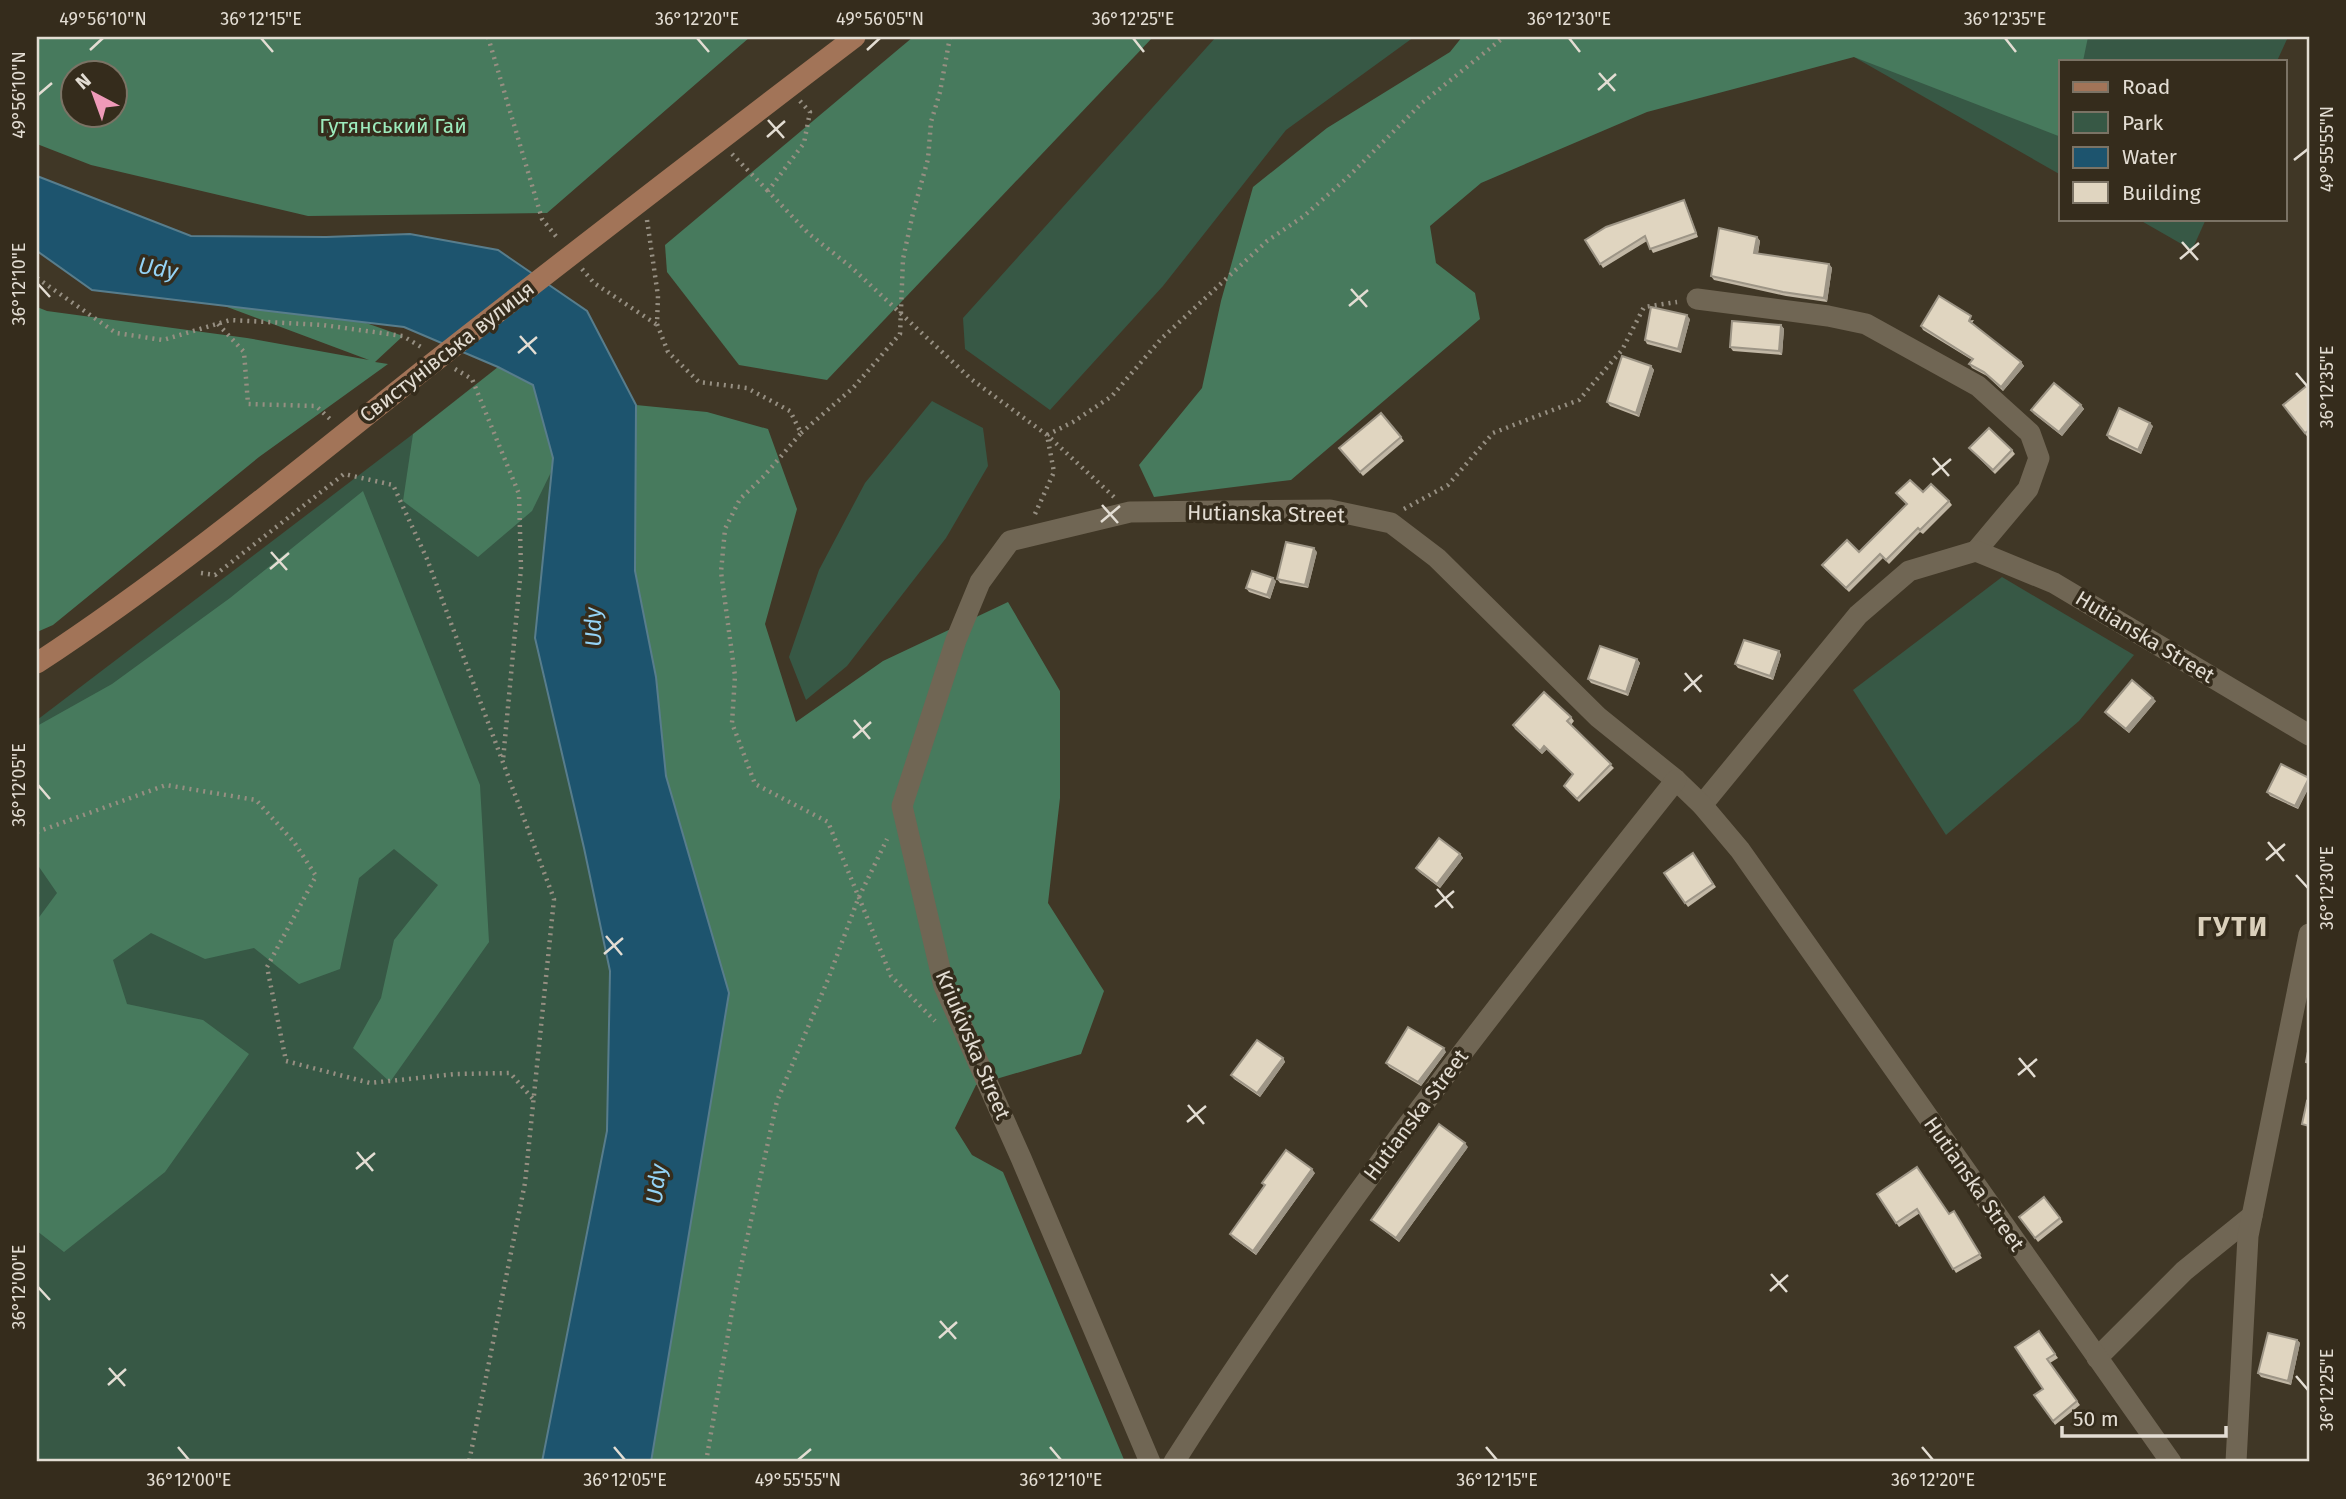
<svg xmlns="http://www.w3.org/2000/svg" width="2346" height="1499" font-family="'Fira Sans',sans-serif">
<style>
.green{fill:#375845}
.forest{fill:#477a5d;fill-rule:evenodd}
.water{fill:#1d546e;stroke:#587d8c;stroke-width:2}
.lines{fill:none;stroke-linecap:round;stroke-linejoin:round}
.path{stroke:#968f82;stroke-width:4.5;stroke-dasharray:2 5;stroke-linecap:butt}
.minor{stroke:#706654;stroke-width:21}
.primary{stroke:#a27458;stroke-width:21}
.wall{fill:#c1b7a5}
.shaded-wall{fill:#9d9586}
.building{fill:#e0d5c0;stroke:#9d9586;stroke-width:2}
.ticks{fill:none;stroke:#e3ddd3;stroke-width:2.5}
.labels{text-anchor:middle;stroke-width:7;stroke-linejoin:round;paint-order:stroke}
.park-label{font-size:21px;fill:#9cebbc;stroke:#352c1c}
.street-label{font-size:21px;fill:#e3ddd3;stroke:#352c1c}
.water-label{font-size:23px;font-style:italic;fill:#94d3f6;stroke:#352c1c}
.district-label{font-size:28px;font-weight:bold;letter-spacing:2px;fill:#dbd0bb;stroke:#352c1c}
.neatline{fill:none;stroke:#e3ddd3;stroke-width:2.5}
.ticks-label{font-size:18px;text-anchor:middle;fill:#e3ddd3}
</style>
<rect width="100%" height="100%" fill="#403726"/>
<g class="green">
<polygon points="1216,37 1414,37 1286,130 1163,286 1050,410 965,349 963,318"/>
<polygon points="1828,37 2288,37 2277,61 2061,61 2061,175 1854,57"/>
<polygon points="2138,219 2206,219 2192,250"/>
<polygon points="932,401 983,428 988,466 946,538 847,666 806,700 789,657 819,570 865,483"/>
<polygon points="413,434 555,464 619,971 607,1131 542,1462 37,1462 37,720"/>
<polygon points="2002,577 2134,655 2079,721 1946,835 1853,690"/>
</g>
<g class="forest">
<path d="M 37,37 L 750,37 L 547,213 L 308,216 L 91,165 L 37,144 ZM 74,74 L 116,74 L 116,116 L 74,116 Z"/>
<polygon points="913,37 1153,37 827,380 739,365 667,272 665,245"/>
<polygon points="1462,37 2088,37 2083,61 2061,61 2061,137 1854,57 1647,112 1481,183 1430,226 1436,263 1475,293 1480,319 1291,480 1154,497 1139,465 1202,388 1221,301 1253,187 1327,128 1450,52"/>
<polygon points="37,207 403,336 375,362 388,364 259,457 53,625 37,632 37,307 47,311 247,338 369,360 37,236"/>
<polygon points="498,367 533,385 555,464 532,511 478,557 403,501 413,434"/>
<polygon points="636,405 707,412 768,429 797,509 765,624 796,722 883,661 1008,602 1060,691 1060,798 1048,903 1104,991 1081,1054 976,1085 955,1128 972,1155 1003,1172 1125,1462 651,1462 729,993 666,776 656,677 635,571"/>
<polygon points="363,491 480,785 489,942 390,1082 353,1048 381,998 394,940 438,885 394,849 359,878 340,969 299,984 254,948 205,959 151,933 113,960 127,1004 203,1020 249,1054 165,1172 64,1252 37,1231 37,920 57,893 37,864 37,726 112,684 230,598"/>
</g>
<polygon class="water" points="37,176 191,236 326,237 410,234 498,250 587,311 636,405 635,571 656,677 666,776 729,993 651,1462 542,1462 607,1131 610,971 584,848 535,638 553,458 533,385 498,367 404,327 92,290 37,251"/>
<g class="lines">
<g class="path">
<polyline points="488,37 542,219 559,240"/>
<polyline points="800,101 810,112 804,143 768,191 808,233 851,267 971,379 1047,435 1114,497"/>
<polyline points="732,154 768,191"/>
<polyline points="647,220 658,296 657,324 668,352 699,382 747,388 790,411 801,433 764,476 740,499 725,529 721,572 735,676 732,723 755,784 828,822 891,976 935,1021"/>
<polyline points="582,269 594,283 656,324"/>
<polyline points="37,278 116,333 163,340 230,320 323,325 403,336 421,347"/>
<polyline points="218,324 244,352 248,404 316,406 330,419"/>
<polyline points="455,369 472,379 519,494 521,568 503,760"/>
<polyline points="801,433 853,388 900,334 903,259 913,213 928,159 931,122 940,92 950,37"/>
<polyline points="1404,509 1448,485 1493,433 1579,400 1622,350 1644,307 1677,302"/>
<polyline points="1035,514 1054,472 1047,435 1073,422 1112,396 1161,339 1267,241 1304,216 1348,177 1422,103 1504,37"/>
<polyline points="201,573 215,575 344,474 393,485 427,559 554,899 525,1183 469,1462"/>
<polyline points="37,832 166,785 256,800 294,842 316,876 267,967 286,1061 370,1083 456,1074 510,1073 533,1099"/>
<polyline points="706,1462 735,1294 777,1101 829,977 858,899 887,839"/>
</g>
<g class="minor">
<polyline points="1697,299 1828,316 1866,324 1978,386 2030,433 2039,458 2028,489 1976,551"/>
<polyline points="1702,805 1858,615 1909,571 1976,551 2054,583 2309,735"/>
<polyline points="2097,1358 2184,1271 2252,1216"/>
<polyline points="1150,1462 1021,1158 944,986 902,806 956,640 980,582 1010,541 1130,512 1330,510 1391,523 1437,558 1598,717 1676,780 1702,805 1740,850 2171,1462"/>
<path d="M 1174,1462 C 1325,1224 1500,1001 1676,780"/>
<polyline points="2236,1462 2248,1236 2309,934"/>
</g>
<path class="primary" d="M 37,663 C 171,575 295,473 420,373 C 564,260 709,148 855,37"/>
</g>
<g class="wall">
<polygon points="1686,204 1698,237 1653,253 1647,241 1603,268 1585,240"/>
<polygon points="1757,237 1760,241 1758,254 1829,264 1832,268 1827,302 1786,296 1714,280 1711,276"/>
<polygon points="1690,319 1681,353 1647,344 1645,340"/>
<polygon points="1974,320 1972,323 2021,362 2024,366 2003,391 1987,376 1972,368 1969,364 1972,360 1923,330 1921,326"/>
<polygon points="1781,325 1784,329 1782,355 1733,351 1730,347"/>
<polygon points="1651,366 1654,370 1639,417 1610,406 1607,402"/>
<polygon points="2309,385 2309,439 2283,405"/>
<polygon points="2081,405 2084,409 2062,436 2034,414 2031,410"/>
<polygon points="2153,426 2141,454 2109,439 2107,435"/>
<polygon points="1401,437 1404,441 1363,476 1342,452"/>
<polygon points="1969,448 2012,450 2015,454 1995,474"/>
<polygon points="1923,492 1949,501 1952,505 1923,534 1920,532 1889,564 1883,558 1849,592 1825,569 1822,565 1859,552 1907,505 1896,493"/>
<polygon points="1317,552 1308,588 1280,583 1277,579"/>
<polygon points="1276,581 1270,599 1249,592 1246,588"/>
<polygon points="1779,651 1781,655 1773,680 1738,668 1735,664"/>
<polygon points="1637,659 1640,663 1628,696 1591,683 1588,679"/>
<polygon points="2156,701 2129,733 2108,716 2105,712"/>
<polygon points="1571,717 1574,721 1571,725 1614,768 1579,802 1564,786 1573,775 1547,749 1542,754 1515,729 1513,725"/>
<polygon points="2309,778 2309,787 2298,809 2270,796 2267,792"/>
<polygon points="1693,853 1716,887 1688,907 1664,873"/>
<polygon points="1460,854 1463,858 1440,888 1419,872 1416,868"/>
<polygon points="1446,1052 1421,1086 1389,1067 1386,1063"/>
<polygon points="1283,1058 1285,1062 1260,1097 1234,1079 1231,1075"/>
<polygon points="1468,1147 1399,1242 1374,1223 1371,1220"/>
<polygon points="1315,1173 1256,1255 1233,1238 1230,1234 1264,1186 1262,1183"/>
<polygon points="1877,1194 1949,1214 1954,1211 1982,1258 1956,1273 1920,1213 1899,1227"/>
<polygon points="2044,1197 2063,1222 2038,1242 2019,1217"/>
<polygon points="2039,1331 2058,1358 2050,1363 2080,1405 2055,1425 2034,1395 2043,1389"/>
<polygon points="2297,1340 2300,1343 2291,1385 2261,1377 2258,1373"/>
</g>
<g class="shaded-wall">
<polygon points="1757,237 1760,241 1757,257 1754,253"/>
<polygon points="1829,264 1832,268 1827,302 1824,298"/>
<polygon points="1687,315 1690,319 1681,353 1678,349"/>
<polygon points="1781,325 1784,329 1782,355 1779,351"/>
<polygon points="2021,362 2024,366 2003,391 2001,387"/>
<polygon points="1651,366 1654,370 1639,417 1636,413"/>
<polygon points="2081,405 2084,409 2062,436 2059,432"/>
<polygon points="2150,423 2153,426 2141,454 2138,450"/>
<polygon points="1314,548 1317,552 1308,588 1305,585"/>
<polygon points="1273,578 1276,581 1270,599 1267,595"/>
<polygon points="1779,651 1781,655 1773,680 1770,676"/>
<polygon points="1637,659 1640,663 1628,696 1626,692"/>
<polygon points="2153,698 2156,701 2129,733 2126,729"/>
<polygon points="1544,746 1547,749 1542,754 1540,751"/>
<polygon points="2309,778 2309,787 2298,809 2295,806"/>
<polygon points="1460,854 1463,858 1440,888 1437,884"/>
<polygon points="1444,1048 1446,1052 1421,1086 1418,1082"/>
<polygon points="1283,1058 1285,1062 1260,1097 1257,1093"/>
<polygon points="1465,1143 1468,1147 1399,1242 1396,1238"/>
<polygon points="1312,1169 1315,1173 1256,1255 1253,1251"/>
<polygon points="2297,1340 2300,1343 2291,1385 2288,1381"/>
</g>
<g class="building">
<polygon points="1684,200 1696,233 1650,249 1645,236 1600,264 1585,240 1606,227"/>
<polygon points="1719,228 1757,237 1754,253 1829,264 1824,298 1783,292 1711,276"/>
<polygon points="1939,296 1971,316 1969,321 2021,362 2001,387 1984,372 1969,364 1973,359 1921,326"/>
<polygon points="1651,307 1687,315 1678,349 1645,340"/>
<polygon points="1732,321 1781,325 1779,351 1730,347"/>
<polygon points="1622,356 1651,366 1636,413 1607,402"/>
<polygon points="2054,383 2081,405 2059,432 2031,410"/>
<polygon points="2309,384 2309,430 2305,433 2283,405"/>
<polygon points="2119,408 2150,423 2138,450 2107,435"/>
<polygon points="1381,413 1401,437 1360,472 1339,448"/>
<polygon points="1989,428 2012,450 1993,470 1969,448"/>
<polygon points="1910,480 1923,492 1931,484 1949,501 1920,530 1918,528 1886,560 1880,554 1846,588 1822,565 1847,540 1859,552 1907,504 1896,493"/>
<polygon points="1286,542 1314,548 1305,585 1277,579"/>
<polygon points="1252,571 1273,578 1267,595 1246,588"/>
<polygon points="1744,640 1779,651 1770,676 1735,664"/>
<polygon points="1600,646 1637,659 1626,692 1588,679"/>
<polygon points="2132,680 2153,698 2126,729 2105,712"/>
<polygon points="1544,692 1571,717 1567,721 1611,764 1577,799 1564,786 1573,774 1544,746 1540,751 1513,725"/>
<polygon points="2281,764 2309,778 2295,806 2267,792"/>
<polygon points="1439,838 1460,854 1437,884 1416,868"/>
<polygon points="1693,853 1713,884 1685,903 1664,873"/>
<polygon points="1408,1027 1444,1048 1418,1082 1386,1063"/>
<polygon points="1257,1040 1283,1058 1257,1093 1231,1075"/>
<polygon points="2309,1046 2309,1063 2306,1062"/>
<polygon points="2307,1101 2309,1102 2309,1126 2302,1124"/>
<polygon points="1439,1124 1465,1143 1396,1238 1371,1220"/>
<polygon points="1286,1150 1312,1169 1253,1251 1230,1234 1265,1185 1262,1183"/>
<polygon points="1917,1167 1949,1214 1954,1211 1980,1254 1953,1269 1917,1209 1896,1223 1877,1194"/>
<polygon points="2044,1197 2060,1218 2035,1238 2019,1217"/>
<polygon points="2039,1331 2055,1354 2047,1359 2077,1401 2053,1421 2034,1395 2043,1389 2015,1347"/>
<polygon points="2268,1333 2297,1340 2288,1381 2258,1373"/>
</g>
<path class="ticks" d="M 261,38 L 273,52M 697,38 L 709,52M 1133,38 L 1144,52M 1569,38 L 1580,52M 2005,38 L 2016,52M 90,50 L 103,38M 867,50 L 880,38M 1599,73 L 1615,91M 1598,90 L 1616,74M 38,95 L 52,83M 768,120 L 784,138M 767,137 L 785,121M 2294,160 L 2308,149M 2182,242 L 2198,260M 2180,259 L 2199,243M 38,284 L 50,297M 1351,289 L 1367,307M 1349,306 L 1368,290M 520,336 L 536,354M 518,353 L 537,337M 2296,373 L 2308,387M 1933,458 L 1949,476M 1932,475 L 1951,459M 1102,505 L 1118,523M 1101,522 L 1120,506M 271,552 L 287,570M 270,569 L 289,553M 1685,673 L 1701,692M 1684,691 L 1702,675M 854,720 L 870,739M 853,738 L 871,722M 38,785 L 50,799M 2268,842 L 2284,861M 2266,860 L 2285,844M 2296,875 L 2308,888M 1437,889 L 1453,908M 1435,907 L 1454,891M 606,936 L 622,955M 604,954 L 623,938M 2019,1058 L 2035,1077M 2018,1075 L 2037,1059M 1188,1105 L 1204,1124M 1187,1122 L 1206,1106M 357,1152 L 373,1171M 356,1169 L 375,1153M 1771,1274 L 1787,1292M 38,1287 L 50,1300M 1770,1291 L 1788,1275M 940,1321 L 956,1339M 939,1338 L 957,1322M 109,1368 L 125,1386M 2296,1376 L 2308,1390M 108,1385 L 126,1369M 178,1447 L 189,1460M 614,1447 L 625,1460M 1050,1447 L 1061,1460M 1486,1447 L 1497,1460M 1922,1447 L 1933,1460M 798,1460 L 811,1449"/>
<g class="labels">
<g class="park-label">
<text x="393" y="133">Гутянський Гай</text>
</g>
<g class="street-label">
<text transform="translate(447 352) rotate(-38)" y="7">Свистунівська вулиця</text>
<text transform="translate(1266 514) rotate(1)" y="7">Hutianska Street</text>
<text transform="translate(2145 637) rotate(31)" y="7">Hutianska Street</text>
<text transform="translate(973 1045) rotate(67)" y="7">Kriukivska Street</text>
<text transform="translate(1416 1115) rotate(-53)" y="7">Hutianska Street</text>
<text transform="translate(1974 1184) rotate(55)" y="7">Hutianska Street</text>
</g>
<g class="water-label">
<text transform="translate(158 268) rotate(10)" y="8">Udy</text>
<text transform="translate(593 627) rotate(-91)" y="8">Udy</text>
<text transform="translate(656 1184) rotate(-83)" y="8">Udy</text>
</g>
<g class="district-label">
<text x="2233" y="936">ГУТИ</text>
</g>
</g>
<rect width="2346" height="1499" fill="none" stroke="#352c1c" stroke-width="77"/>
<rect x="2059" y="60" width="228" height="161" fill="#352c1c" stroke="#7b7365" stroke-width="2"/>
<rect x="2073" y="82" width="35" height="10" fill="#a27458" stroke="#7b7365" stroke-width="2"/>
<text x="2122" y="94" font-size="21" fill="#e3ddd3">Road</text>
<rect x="2073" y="112" width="35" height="21" fill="#375845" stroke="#7b7365" stroke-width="2"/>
<text x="2122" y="130" font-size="21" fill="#e3ddd3">Park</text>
<rect x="2073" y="147" width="35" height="21" fill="#1d546e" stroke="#7b7365" stroke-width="2"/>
<text x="2122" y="164" font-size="21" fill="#e3ddd3">Water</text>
<rect x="2073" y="182" width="35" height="21" fill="#e0d5c0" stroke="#7b7365" stroke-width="2"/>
<text x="2122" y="200" font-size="21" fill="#e3ddd3">Building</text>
<g transform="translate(94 94) rotate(319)"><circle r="33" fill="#352c1c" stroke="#7b7365" stroke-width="2"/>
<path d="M0-5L12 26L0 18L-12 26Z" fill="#ef9ab9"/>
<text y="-10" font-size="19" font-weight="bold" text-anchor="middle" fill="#e3ddd3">N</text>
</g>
<path d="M2062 1426v10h164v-10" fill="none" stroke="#e3ddd3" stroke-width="3.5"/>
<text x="2073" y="1426" font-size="21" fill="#e3ddd3" stroke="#352c1c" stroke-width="5" paint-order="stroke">50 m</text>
<rect x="38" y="38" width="2270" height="1422" class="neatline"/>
<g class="ticks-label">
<text x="103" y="25">49°56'10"N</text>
<text x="261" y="25">36°12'15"E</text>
<text x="697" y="25">36°12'20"E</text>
<text x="880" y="25">49°56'05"N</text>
<text x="1133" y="25">36°12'25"E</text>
<text x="1569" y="25">36°12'30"E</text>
<text x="2005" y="25">36°12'35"E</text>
<text transform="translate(19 95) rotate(-90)" y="6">49°56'10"N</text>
<text transform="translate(2327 149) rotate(-90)" y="6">49°55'55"N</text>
<text transform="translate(19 284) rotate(-90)" y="6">36°12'10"E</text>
<text transform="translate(2327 387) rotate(-90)" y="6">36°12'35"E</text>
<text transform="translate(19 785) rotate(-90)" y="6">36°12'05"E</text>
<text transform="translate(2327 888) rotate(-90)" y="6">36°12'30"E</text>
<text transform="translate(19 1287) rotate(-90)" y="6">36°12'00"E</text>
<text transform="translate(2327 1390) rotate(-90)" y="6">36°12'25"E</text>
<text x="189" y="1486">36°12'00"E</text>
<text x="625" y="1486">36°12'05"E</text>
<text x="798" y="1486">49°55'55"N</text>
<text x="1061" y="1486">36°12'10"E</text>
<text x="1497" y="1486">36°12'15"E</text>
<text x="1933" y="1486">36°12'20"E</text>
</g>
</svg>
